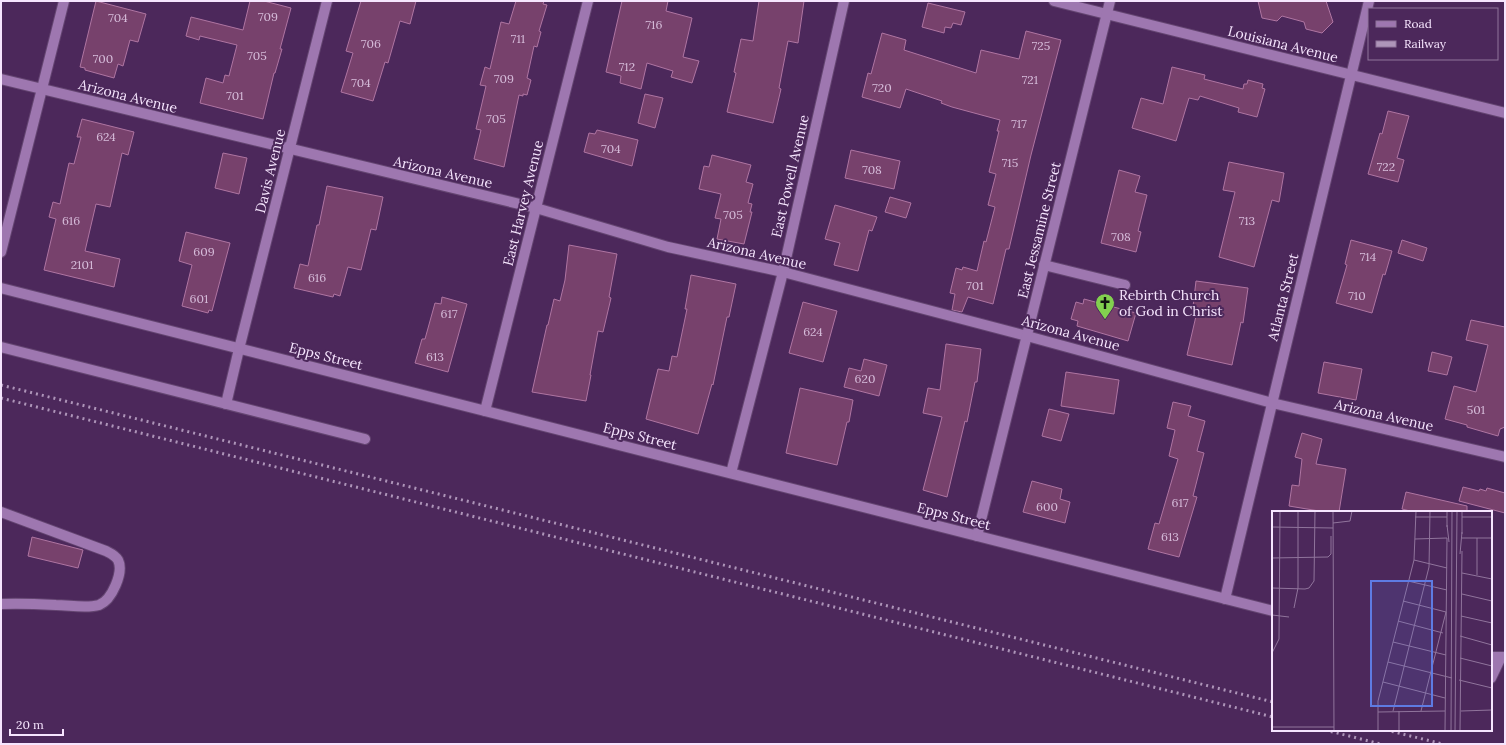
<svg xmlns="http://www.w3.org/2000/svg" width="1506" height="745" font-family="Lora,serif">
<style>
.building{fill:#77416c;stroke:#af75a2}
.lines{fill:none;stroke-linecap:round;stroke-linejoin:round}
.service-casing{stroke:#644571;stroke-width:12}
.minor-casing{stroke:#644571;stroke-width:12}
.service{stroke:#9e77b0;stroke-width:10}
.minor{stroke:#9e77b0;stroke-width:10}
.rail{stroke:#ae95b9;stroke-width:3;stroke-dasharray:2 4;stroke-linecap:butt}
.labels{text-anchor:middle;stroke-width:4;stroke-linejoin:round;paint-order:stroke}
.number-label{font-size:12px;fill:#d6bcda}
.street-label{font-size:14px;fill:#f6e5fe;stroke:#4c285b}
.poi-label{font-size:14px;fill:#f6e5fe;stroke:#4c285b;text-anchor:start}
.inset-road{fill:none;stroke:#90749c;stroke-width:1}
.view{fill:#5e7be3;fill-opacity:0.15;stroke:#5e7be3;stroke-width:2}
.inset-edge{fill:none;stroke:#f6e5fe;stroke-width:2}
</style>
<rect width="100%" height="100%" fill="#4c285b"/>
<g class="building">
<polygon points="96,1 146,14 138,42 130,40 123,66 118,64 114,78 85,70 85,68 80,67"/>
<polygon points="250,1 264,1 291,8 280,49 282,49 275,73 274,73 263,119 200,103 206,78 223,83 225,75 229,76 237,45 200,36 199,40 186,36 191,17 243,30"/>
<polygon points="361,1 416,1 410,24 400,21 388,63 385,62 373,101 341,92 353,53 346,51"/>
<polygon points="516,1 544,1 543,4 547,5 539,31 541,32 537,47 534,46 527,78 531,80 527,95 523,94 523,96 519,95 504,167 474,159 481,130 476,129 486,86 480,85 485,67 490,69 501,22 509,24"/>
<polygon points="622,1 668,1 666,11 692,18 683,57 699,61 692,83 671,77 673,71 647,63 641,89 620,83 621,76 606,72"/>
<polygon points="759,1 804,1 798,43 788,41 779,88 781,89 773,123 727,112 736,73 734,72 741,39 753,41"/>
<polygon points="1258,1 1326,1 1333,22 1322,33 1306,29 1304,22 1282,16 1277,21 1262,18"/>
<polygon points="928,3 965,12 961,25 953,23 951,28 945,27 944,33 922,27"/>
<polygon points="1026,31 1061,40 1031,155 1009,249 1006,249 993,304 968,297 962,312 952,310 955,294 950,293 956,268 962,270 963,267 977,271 984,241 986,242 995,207 988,205 996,174 989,172 999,131 997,131 1000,120 952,107 941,103 942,101 906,89 900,108 862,97 868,73 871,74 882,33 906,40 904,50 976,73 981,50 1019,59"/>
<polygon points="1172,67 1205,75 1204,79 1243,89 1244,84 1247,84 1248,80 1263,84 1262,88 1265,89 1257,117 1238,112 1239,108 1200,96 1198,100 1189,98 1176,141 1132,128 1141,98 1163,104"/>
<polygon points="645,94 663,98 655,128 638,123"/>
<polygon points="1388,111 1409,116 1397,158 1404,160 1398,182 1368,174 1380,133 1382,134"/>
<polygon points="82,119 134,132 128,155 122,153 110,207 96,204 85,251 120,259 114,287 44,270 56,219 49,217 53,202 60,204 69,163 74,164 81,137 77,137"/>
<polygon points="597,130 638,140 632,166 584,152 589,133 595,134"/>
<polygon points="851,150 900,161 894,189 845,178"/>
<polygon points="223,153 247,158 239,194 215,188"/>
<polygon points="712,155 751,165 746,182 753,184 748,203 752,204 750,212 752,212 744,244 717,239 721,219 715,218 721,194 699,189 704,166 709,167"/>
<polygon points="1229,162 1284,173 1279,202 1272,200 1254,267 1219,257 1235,192 1223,190"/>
<polygon points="1119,170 1140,176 1135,192 1147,195 1138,231 1141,232 1136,252 1101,243"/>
<polygon points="327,186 383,197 376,230 371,229 361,270 348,267 340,296 334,294 333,297 294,288 300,264 308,266 317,225 319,225"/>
<polygon points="890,197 911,203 906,218 885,212"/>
<polygon points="835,205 877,217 872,231 869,230 858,271 834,265 840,243 825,239"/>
<polygon points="186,232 230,243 212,311 209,310 208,313 182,306 192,265 179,261"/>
<polygon points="1351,240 1392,251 1385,275 1383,274 1372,313 1336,303 1347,265 1345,264"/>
<polygon points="1402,240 1427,248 1423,261 1398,253"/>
<polygon points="569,245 617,254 609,297 611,298 603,332 598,331 590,375 591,375 586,401 532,392 547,325 548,325 554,299 560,301 565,280"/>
<polygon points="691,275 736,284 729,317 727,317 713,385 712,384 698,434 646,419 658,369 669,371 672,356 677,357 687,309 685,309"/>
<polygon points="1196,281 1248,288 1243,323 1241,322 1232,365 1187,355 1196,316 1192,315"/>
<polygon points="442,297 467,304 448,372 415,363 422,339 425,339 435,303 441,304"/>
<polygon points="1084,299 1136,313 1128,341 1077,326 1078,321 1071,319 1076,302 1083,304"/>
<polygon points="803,302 837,311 823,362 789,353"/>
<polygon points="1471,320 1505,327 1505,427 1500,429 1498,436 1467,427 1467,425 1445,419 1454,386 1476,392 1488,345 1466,340"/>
<polygon points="946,344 981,349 977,382 975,382 967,422 965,421 947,497 923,490 942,417 923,413 928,388 940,390"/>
<polygon points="1432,352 1452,357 1447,375 1428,371"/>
<polygon points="864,359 887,365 879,396 844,387 849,368 861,371"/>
<polygon points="1324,362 1362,369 1356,400 1318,393"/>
<polygon points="1066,372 1119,380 1114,414 1061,406"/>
<polygon points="800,388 853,400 849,422 847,422 837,465 786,453"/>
<polygon points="1173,402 1191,406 1188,416 1205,421 1197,451 1204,453 1193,496 1197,497 1179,557 1148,549 1155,523 1159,524 1178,459 1169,456 1175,430 1167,428"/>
<polygon points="1049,409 1069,414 1061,441 1042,436"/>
<polygon points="1302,433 1322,439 1316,464 1346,469 1339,512 1325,512 1289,506 1292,485 1299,486 1302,459 1295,457"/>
<polygon points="1032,481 1062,489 1060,499 1070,502 1065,523 1023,512"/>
<polygon points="1463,487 1479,491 1480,489 1486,491 1487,488 1505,493 1505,513 1459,501"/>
<polygon points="1406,492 1467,506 1467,512 1414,512 1402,509"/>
<polygon points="32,537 83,550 78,568 28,556"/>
</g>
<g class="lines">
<g class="service-casing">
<g id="service">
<polyline points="1044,265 1125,285"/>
<polyline points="1,347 365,439"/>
<polyline points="226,404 239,349"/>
<path d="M 1,512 L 106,551 C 110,553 115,555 118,560 C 124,572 112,600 99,605 C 86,609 69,605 56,605 C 38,604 20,603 1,604"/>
<polyline points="1491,678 1501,657"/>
</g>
</g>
<g class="minor-casing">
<g id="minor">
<polyline points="1054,1 1505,113"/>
<polyline points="1,79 536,208 668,247 783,272 1027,336 1272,403 1505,457"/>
<polyline points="1,252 64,1"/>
<polyline points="1,288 1273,611"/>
<polyline points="239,349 327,1"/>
<polyline points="485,411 588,1"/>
<polyline points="731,473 783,272 844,1"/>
<polyline points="977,536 1110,1"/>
<polyline points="1225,599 1369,1"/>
<polyline points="1491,657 1505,657"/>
</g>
</g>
<use href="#service" class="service"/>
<use href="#minor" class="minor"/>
<g class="rail">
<polyline points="1,385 1273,702"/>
<polyline points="1,398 1273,717"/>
<polyline points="1325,730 1381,744"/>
<polyline points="1386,730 1443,744"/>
</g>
</g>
<defs>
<g id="church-pin" transform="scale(1)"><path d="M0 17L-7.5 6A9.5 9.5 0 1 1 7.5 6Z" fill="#82d04f" stroke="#4c285b"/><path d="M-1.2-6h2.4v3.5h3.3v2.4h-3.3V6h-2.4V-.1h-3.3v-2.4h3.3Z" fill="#111"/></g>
</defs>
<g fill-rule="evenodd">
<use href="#church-pin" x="1105" y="303"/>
</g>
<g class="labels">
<g class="number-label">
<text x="268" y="21">709</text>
<text x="118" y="22">704</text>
<text x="654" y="29">716</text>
<text x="518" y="43">711</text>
<text x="371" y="48">706</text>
<text x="1041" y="50">725</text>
<text x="257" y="60">705</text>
<text x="103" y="63">700</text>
<text x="627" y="71">712</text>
<text x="504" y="83">709</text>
<text x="1030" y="84">721</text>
<text x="361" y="87">704</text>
<text x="882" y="92">720</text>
<text x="235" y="100">701</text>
<text x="496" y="123">705</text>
<text x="1019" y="128">717</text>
<text x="106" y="141">624</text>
<text x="611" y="153">704</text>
<text x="1010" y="167">715</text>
<text x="1386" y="171">722</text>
<text x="872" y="174">708</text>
<text x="733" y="219">705</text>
<text x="71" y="225">616</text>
<text x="1247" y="225">713</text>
<text x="1121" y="241">708</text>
<text x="204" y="256">609</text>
<text x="1368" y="261">714</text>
<text x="82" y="269">2101</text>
<text x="317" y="282">616</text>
<text x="975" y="290">701</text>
<text x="1357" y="300">710</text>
<text x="199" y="303">601</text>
<text x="449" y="318">617</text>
<text x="813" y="336">624</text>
<text x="435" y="361">613</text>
<text x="865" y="383">620</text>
<text x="1476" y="414">501</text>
<text x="1180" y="507">617</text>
<text x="1047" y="511">600</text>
<text x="1170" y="541">613</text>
</g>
<g class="street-label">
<text transform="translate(1283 44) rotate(14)" y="5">Louisiana Avenue</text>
<text transform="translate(128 96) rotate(14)" y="5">Arizona Avenue</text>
<text transform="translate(270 171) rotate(-76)" y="5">Davis Avenue</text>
<text transform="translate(443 172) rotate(13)" y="5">Arizona Avenue</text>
<text transform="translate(790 176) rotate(-77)" y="5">East Powell Avenue</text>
<text transform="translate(523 203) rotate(-76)" y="5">East Harvey Avenue</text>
<text transform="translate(1039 230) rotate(-76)" y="5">East Jessamine Street</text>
<text transform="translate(757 253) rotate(13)" y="5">Arizona Avenue</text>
<text transform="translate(1283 297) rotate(-76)" y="5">Atlanta Street</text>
<text transform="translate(1071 333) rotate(15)" y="5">Arizona Avenue</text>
<text transform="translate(326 356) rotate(14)" y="5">Epps Street</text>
<text transform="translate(1384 415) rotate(13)" y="5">Arizona Avenue</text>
<text transform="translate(640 436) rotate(14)" y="5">Epps Street</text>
<text transform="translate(954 516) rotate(14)" y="5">Epps Street</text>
</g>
<g class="poi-label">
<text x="1119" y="300">Rebirth Church<tspan x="1119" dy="16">of God in Christ</tspan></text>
</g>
</g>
<g transform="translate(1272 511)">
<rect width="220" height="220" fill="#4c285b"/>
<path class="inset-road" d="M 61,0 L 62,220M 143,6 L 175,6M 190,6 L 220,6M 61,12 L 78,10 L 80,0M 175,14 L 177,31M 0,16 L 61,17M 175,16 L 175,0M 190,23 L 190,0M 190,27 L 220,27M 143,28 L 175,27M 188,43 L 190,21M 0,47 L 56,46 L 59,43 L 59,25M 142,49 L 175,57M 190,62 L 220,68M 205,64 L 205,27M 136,70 L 175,79M 0,77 L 33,78 L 37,77 L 42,70 L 43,0M 190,83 L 220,90M 131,90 L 174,101 L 149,200M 22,97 L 26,77 L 26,0M 0,104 L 17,106M 189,105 L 220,112M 126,110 L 171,122M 188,125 L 220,134M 121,131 L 174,144M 0,142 L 7,128 L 8,0M 188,147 L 220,155M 116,151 L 180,167M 187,169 L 220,177M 111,171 L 173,187M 121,200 L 157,56 L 158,0M 189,200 L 220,199M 106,201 L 173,200M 0,216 L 62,216M 106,220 L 106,190 L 142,49 L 144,0M 127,220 L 127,200M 173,220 L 175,27M 179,220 L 180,0M 183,220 L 185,0M 188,220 L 190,40"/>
<path class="view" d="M 99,70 L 160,70 L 160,195 L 99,195 Z"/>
<rect width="220" height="220" class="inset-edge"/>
</g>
<rect width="1506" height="745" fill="none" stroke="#f6e5fe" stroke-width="4"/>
<rect x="1368" y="8" width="130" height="52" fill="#4c285b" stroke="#90749c"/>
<rect x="1376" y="21" width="20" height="6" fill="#9e77b0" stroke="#90749c"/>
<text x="1404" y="28" font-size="12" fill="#f6e5fe">Road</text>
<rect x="1376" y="41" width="20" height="6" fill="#ae95b9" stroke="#90749c"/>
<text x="1404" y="48" font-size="12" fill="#f6e5fe">Railway</text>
<path d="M10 729v6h53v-6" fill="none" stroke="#f6e5fe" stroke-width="2"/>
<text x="16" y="729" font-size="12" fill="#f6e5fe" stroke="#4c285b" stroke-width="3" paint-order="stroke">20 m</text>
</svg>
